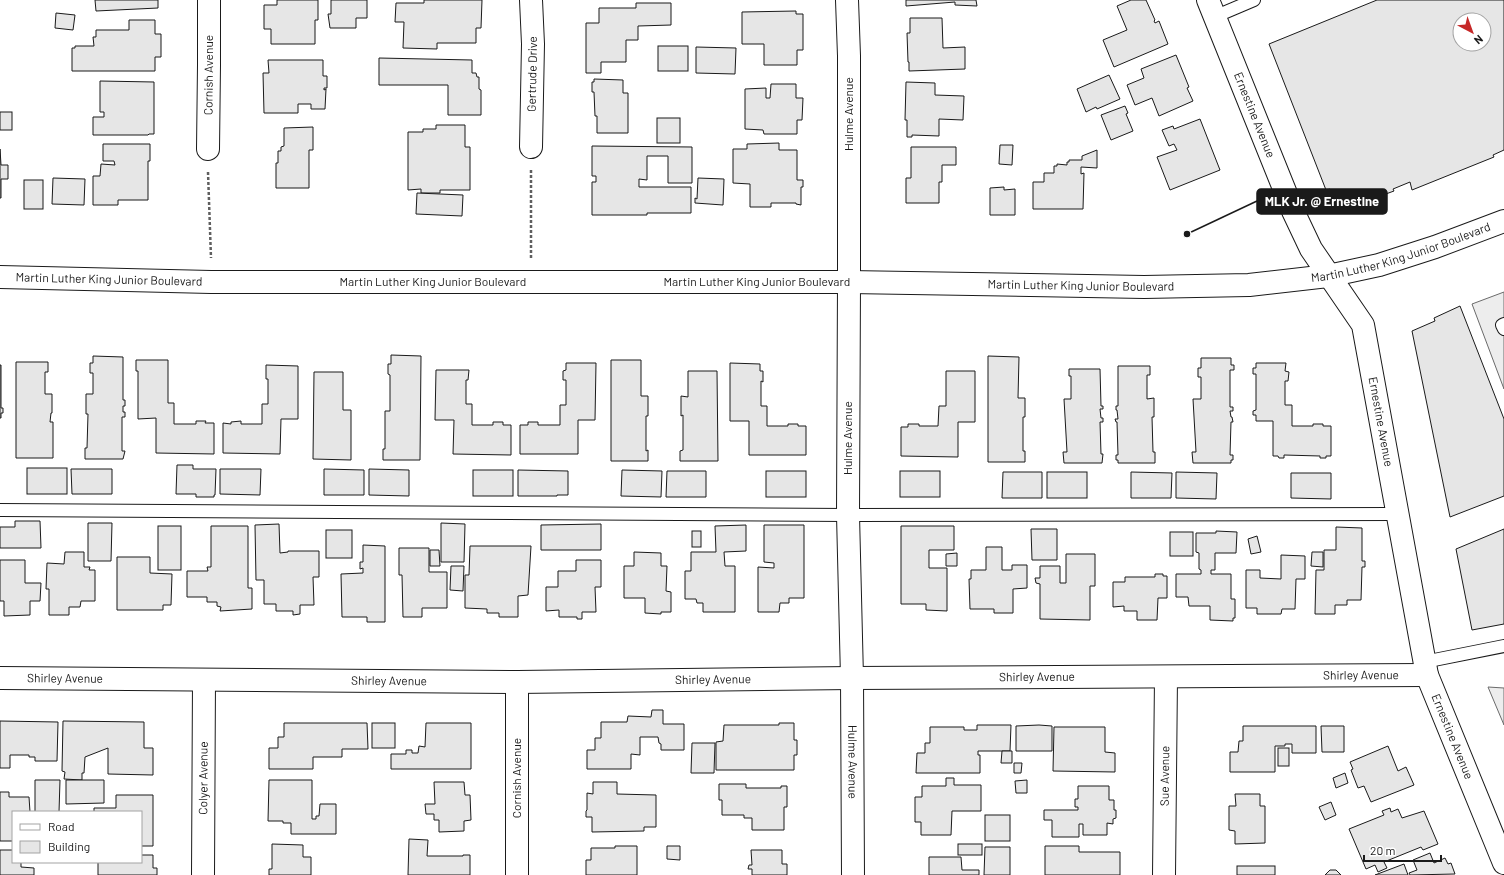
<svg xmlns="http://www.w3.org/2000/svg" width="1504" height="875" font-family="Barlow,sans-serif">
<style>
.parking{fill:#ededed;stroke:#6a6a6a}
.building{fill:#e6e6e6;stroke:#1a1a1a;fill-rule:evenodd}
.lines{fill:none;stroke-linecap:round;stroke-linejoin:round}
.lane-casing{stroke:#1a1a1a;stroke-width:14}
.street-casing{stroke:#1a1a1a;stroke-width:24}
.secondary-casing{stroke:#1a1a1a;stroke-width:24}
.path{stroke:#5f5f5f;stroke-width:2.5;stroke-dasharray:3 2;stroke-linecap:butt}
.lane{stroke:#fff;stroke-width:12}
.street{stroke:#fff;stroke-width:22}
.secondary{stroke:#fff;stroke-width:22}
.labels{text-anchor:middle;stroke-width:3;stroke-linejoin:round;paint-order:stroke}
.street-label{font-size:12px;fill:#1a1a1a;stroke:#fff}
.leader{fill:none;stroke:#1a1a1a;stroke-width:1.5}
.callout-dot{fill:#1a1a1a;stroke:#fff;stroke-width:1.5}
.callout{fill:#1a1a1a;stroke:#1a1a1a;stroke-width:1.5}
.callout-label{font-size:13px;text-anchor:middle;font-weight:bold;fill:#fff}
</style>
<rect width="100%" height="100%" fill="#fff"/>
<g class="parking">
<polygon points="1504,292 1504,389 1472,304"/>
<polygon points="1488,687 1504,688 1504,725"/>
</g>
<g class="building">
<polygon points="95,0 158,0 158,8 96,11"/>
<polygon points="277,0 318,0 318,20 315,20 315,44 271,44 271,29 264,29 264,5 277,5"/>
<polygon points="331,0 367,0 367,18 356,18 356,28 330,28 328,14 331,14"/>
<polygon points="424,0 482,0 481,28 476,28 476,43 437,43 437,49 403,48 404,22 395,22 396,3 424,3"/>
<polygon points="906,0 976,0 977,6 955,5 955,2 906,6"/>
<polygon points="1131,0 1146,0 1155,20 1154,21 1155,23 1159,21 1168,44 1114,67 1103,40 1127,30 1117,6"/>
<path d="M 1377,0 L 1504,0 L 1504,150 L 1493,155 L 1494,157 L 1412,190 L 1410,182 L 1393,189 L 1394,191 L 1353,206 L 1342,203 L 1336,199 L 1330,189 L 1326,190 L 1269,44 ZM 1460,20 L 1484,20 L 1484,44 L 1460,44 Z"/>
<polygon points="636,3 671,3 671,25 638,26 638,40 626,40 626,62 601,62 601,73 586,73 586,23 599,23 599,8 636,8"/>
<polygon points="796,11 796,14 803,14 803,50 797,50 797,65 764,65 764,44 742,44 742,12"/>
<polygon points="56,13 75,15 73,30 55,28"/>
<polygon points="910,18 942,18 943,48 965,47 965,69 909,71 909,62 908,62 907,33 910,33"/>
<polygon points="129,20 155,20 155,34 161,34 161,57 155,57 155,71 72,71 72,48 75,48 75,46 94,46 93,37 96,37 96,30 129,30"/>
<rect x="658" y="46" width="30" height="25"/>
<polygon points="696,47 736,48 735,74 696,73"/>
<polygon points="1176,55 1189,87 1187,88 1193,101 1159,116 1152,98 1135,105 1127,85 1144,78 1141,69"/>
<polygon points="379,58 472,60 472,73 476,73 477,77 479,77 479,89 481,90 481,115 448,115 448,85 379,85"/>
<polygon points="268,60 323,60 323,76 327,76 327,88 324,88 324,90 326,89 325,109 311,109 311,104 298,104 298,113 264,113 263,73 269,73"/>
<polygon points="1109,75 1120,99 1097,109 1096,107 1086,112 1077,89"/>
<polygon points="594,79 623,80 623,93 628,93 628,133 597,133 597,116 595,116 594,92 592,92 592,82 594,82"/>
<polygon points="100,81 154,82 154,134 149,134 148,135 93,135 93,117 104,117 104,112 100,112"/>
<polygon points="906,82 935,83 935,95 964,96 963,120 939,119 939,136 912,135 912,137 907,137 907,120 905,120"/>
<polygon points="771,84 796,84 796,98 803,98 802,120 797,120 797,134 764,134 763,130 745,129 745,89 766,88 766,98 770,98"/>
<polygon points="1125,106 1128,113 1126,114 1133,131 1111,140 1101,115"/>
<rect x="0" y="112" width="12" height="18"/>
<rect x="657" y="118" width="23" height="25"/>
<polygon points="1200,119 1220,170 1170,190 1157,157 1177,150 1174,144 1169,146 1162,130 1173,126 1174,129"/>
<polygon points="436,125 465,125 465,147 470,147 470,190 440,190 440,193 421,193 421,189 408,190 408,132 423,132 423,129 436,129"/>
<polygon points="313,127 313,150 309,150 309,188 276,188 276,163 278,163 278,151 281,151 281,147 284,146 284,128"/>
<polygon points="779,143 779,150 797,150 797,180 803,180 803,187 801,187 801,205 796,204 796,203 771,203 771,207 750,207 750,184 733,183 733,149 747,149 747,144"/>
<polygon points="103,144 150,144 150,161 148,161 148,200 118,200 118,205 93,205 93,176 100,176 101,164 115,165 114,161 103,161"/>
<polygon points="1000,145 1013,145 1012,165 999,164"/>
<polygon points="592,146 692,147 692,183 668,183 668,156 647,156 647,180 639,179 639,187 691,187 691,213 647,213 647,215 592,215 592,182 596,182 596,176 592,176"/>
<polygon points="911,147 956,147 956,165 942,165 942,182 939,182 939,203 906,203 906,178 911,178"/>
<polygon points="0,149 1,165 8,165 8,179 1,179 1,198 0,198"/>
<polygon points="1097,150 1097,168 1081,167 1081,174 1084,173 1083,209 1033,209 1033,182 1044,182 1044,173 1054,173 1054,166 1057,166 1057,164 1067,165 1067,162 1069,162 1069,160 1082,160 1082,156"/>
<polygon points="53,178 85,179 84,205 52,204"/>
<polygon points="698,178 724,179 723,205 695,203 695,198 697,199"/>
<rect x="24" y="180" width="19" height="29"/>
<polygon points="1004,187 1004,190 1015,189 1015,215 990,215 990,188"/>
<polygon points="417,193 463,195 462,216 416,214"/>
<polygon points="1460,306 1504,419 1504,496 1450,517 1412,331 1435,321 1434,318"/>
<polygon points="391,355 421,356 420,460 383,460 383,449 385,449 385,411 390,411 390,375 388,374 388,364 391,364"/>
<polygon points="93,356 123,357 123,400 125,400 125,406 123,406 123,412 125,412 125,417 122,417 122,451 125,451 123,459 85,459 85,448 87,448 88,414 86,414 86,394 93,394 93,373 90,373 90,363 93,363"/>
<polygon points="988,356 1019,357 1018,398 1025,398 1025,417 1023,417 1023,451 1025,451 1025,462 988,462"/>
<polygon points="1201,358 1231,358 1231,365 1234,365 1234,370 1230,370 1230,407 1233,407 1233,411 1230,411 1231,417 1232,417 1233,422 1231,422 1230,455 1233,455 1233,460 1231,460 1231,463 1193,463 1192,452 1196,452 1193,399 1201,399 1201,377 1198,377 1198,368 1201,368"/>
<polygon points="136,360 168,360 168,403 174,403 174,424 196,424 196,421 206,421 205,423 214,423 214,454 156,453 156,418 138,419 138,371 136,371"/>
<polygon points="611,360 641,360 641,396 648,396 648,416 646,416 646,451 648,450 648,461 611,461"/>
<polygon points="16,362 48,362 48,372 45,372 45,394 52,394 52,413 51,413 50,422 53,422 53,458 16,458"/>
<polygon points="566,363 596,363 595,420 578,420 578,454 520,454 520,425 528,425 528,422 538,422 538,425 560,425 560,405 566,405 566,380 563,380 563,371 566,370"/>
<polygon points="730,363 760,364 760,371 763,371 763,382 761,381 761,406 767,406 767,426 788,426 788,424 798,424 798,426 806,426 806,455 749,455 749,421 730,421"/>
<polygon points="1256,363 1286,363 1285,371 1289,372 1288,381 1285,381 1285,405 1292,405 1292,426 1313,426 1313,424 1323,424 1323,426 1331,426 1331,456 1326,456 1326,458 1320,458 1320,456 1284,455 1284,458 1279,458 1278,456 1273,456 1273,421 1256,421 1256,415 1253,415 1253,411 1256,410 1256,374 1253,374 1253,368 1256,368"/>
<polygon points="0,365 1,365 1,408 3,408 3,413 1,413 1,418 0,418"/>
<polygon points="266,365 298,366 298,419 281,419 280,454 223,453 223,423 231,424 231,422 241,421 241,424 262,424 262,404 268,404 268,379 266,379"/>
<polygon points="1118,366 1150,366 1150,375 1147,375 1147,399 1154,398 1154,417 1152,417 1153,452 1155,452 1155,463 1118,463 1118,460 1116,460 1116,455 1118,455 1117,422 1116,422 1115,419 1118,419 1117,410 1116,410 1116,406 1118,406"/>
<polygon points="1069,369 1100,369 1101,406 1103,406 1103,409 1100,409 1101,418 1103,418 1103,422 1100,422 1101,454 1103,454 1102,463 1064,463 1063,452 1067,452 1064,399 1071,399 1071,376 1069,376"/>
<polygon points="436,370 469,370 468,380 466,380 466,404 472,404 472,425 493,425 493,422 503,422 503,425 511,425 511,455 453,454 454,420 435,420"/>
<polygon points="688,371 717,371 718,461 680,461 680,451 683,450 683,415 681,416 681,396 688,397"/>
<polygon points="946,371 975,371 975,422 958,422 958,457 901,456 901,427 908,427 908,424 919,424 919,426 938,426 939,406 946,406"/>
<polygon points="314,372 343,372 343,410 351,410 351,460 313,459"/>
<polygon points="177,465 193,465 193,469 216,469 215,495 214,495 214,497 196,497 196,494 176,494"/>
<rect x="27" y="468" width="40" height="26"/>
<polygon points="71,469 112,469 112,494 72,494"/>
<polygon points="220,469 261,469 260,495 220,494"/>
<polygon points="324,469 364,470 364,495 324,495"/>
<polygon points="369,469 409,470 409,496 369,495"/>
<rect x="473" y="470" width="40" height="26"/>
<polygon points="518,470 568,471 568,495 557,495 557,496 518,496"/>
<polygon points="622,470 662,471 661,497 621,496"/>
<polygon points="667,471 706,471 706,497 666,497"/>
<rect x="766" y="471" width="40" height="26"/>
<rect x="900" y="471" width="40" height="26"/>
<polygon points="1003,472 1042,472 1042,498 1002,498"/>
<rect x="1047" y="472" width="40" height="26"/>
<polygon points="1131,472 1172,473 1171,498 1131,498"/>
<polygon points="1176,472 1217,473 1216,499 1176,498"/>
<polygon points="1291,473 1331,473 1331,499 1291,498"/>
<polygon points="15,521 40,521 41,548 0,548 0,527 15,527"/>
<polygon points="88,523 112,523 111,561 88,561"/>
<polygon points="441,523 465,524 464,562 441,562"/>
<polygon points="279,524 280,553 288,552 288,551 319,551 319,577 313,577 314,605 300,605 300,614 293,615 293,611 276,611 276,604 264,604 264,580 256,580 255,525"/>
<polygon points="601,524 601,550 541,550 541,525"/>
<polygon points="746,525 746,551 724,552 725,566 735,566 735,612 703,612 703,603 697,603 696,599 685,599 685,571 691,571 691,552 716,552 715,526"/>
<polygon points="764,525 804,525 804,598 789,598 789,603 780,603 779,612 758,612 758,567 774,568 774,563 764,562"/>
<rect x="158" y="526" width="23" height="44"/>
<polygon points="211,526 248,526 248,588 252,588 252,609 220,611 221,607 217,606 217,602 207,602 207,597 187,597 187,571 208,571 207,567 211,567"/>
<polygon points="901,526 954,526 954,550 929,550 929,568 947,568 947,611 926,610 926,604 901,604"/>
<polygon points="1336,527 1362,528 1362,561 1365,561 1365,567 1362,567 1361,600 1347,600 1347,605 1335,605 1335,614 1315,614 1316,570 1324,570 1324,550 1336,550"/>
<polygon points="1031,529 1057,529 1057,560 1032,560"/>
<polygon points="1504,529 1504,624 1472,630 1456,549"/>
<rect x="326" y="530" width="26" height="28"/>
<rect x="692" y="531" width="9" height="16"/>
<polygon points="1216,531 1237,532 1236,553 1215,553 1215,570 1211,570 1211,574 1231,574 1231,599 1235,599 1235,618 1233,618 1233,621 1210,620 1210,606 1189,606 1188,597 1176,597 1176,574 1201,574 1201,570 1199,569 1199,553 1196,552 1196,533 1216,533"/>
<rect x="1170" y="532" width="23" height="24"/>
<polygon points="1257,536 1261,552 1251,554 1248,539"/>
<polygon points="363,545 385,546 385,622 367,622 367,617 342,617 341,574 363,573 363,568 360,569 360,562 363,562"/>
<polygon points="470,546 531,546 528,595 518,596 518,617 499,617 499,613 487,613 487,609 465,608 465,575 469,575"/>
<polygon points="986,547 1002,547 1002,570 1012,570 1012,565 1027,565 1027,588 1013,589 1013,613 994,613 994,609 970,609 969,579 971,579 971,570 986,570"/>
<polygon points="399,548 429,548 429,572 447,572 447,608 422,608 422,617 403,617 402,575 399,575"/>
<polygon points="430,550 439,550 440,566 430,566"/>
<polygon points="65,552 84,552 84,567 90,567 89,570 95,570 95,601 81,601 80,607 69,607 69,615 49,615 49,589 46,589 47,563 64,564"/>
<polygon points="634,552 661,553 661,566 667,566 666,591 671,592 671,612 661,612 661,614 645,613 645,598 624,598 624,566 634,566"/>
<polygon points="1312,552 1323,552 1323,567 1311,566"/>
<polygon points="957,553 957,566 946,566 946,554"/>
<polygon points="1066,554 1095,554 1095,586 1090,586 1090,620 1040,619 1040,584 1036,583 1035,578 1040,578 1040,566 1060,566 1060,583 1066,583"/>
<polygon points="1281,555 1305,556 1305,579 1296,579 1295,609 1282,609 1281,614 1257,614 1257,608 1246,608 1246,570 1260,570 1260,578 1281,579"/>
<polygon points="117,557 150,557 150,573 172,574 171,605 163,605 163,610 117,610"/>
<polygon points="0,560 25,560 25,583 41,583 40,601 30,601 30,615 4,616 4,601 0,601"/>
<polygon points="576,560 601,560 601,587 595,587 596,612 582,612 582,619 577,619 577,617 559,617 559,610 546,611 546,587 558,587 558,571 576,571"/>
<polygon points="451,566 464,566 463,591 450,590"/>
<polygon points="1155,574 1163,574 1163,576 1167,576 1167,598 1158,598 1157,620 1137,620 1137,611 1124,611 1124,606 1113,607 1113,582 1125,582 1125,577 1155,577"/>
<polygon points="652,710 663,710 663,724 684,724 684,750 661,750 661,744 659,743 658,737 640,737 640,755 631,754 631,769 587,769 587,750 595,750 595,738 601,738 601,722 627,722 628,716 651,717"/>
<polygon points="0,721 58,722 57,761 35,761 35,757 29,757 29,755 10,755 10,768 0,768"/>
<polygon points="63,721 144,722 144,748 153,748 153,775 108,774 108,748 85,757 84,773 82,773 82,780 64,779 65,772 62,771"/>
<polygon points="284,723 367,723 368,749 342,749 342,757 313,757 313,769 269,769 269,748 278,748 278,737 284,737"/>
<rect x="372" y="723" width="23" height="25"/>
<polygon points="426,723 471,723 471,769 391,769 391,754 406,754 406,750 412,750 412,753 418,753 419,746 425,747"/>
<polygon points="779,723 794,723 794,740 797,740 797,755 794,755 794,770 716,770 716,742 723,741 724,725 779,725"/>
<polygon points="977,725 1011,725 1010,751 978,751 978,755 980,755 980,773 916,773 917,753 925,753 925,743 930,743 930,727 964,727 964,730 977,730"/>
<polygon points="1039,725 1052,726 1052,751 1016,751 1016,726"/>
<polygon points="1243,726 1316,726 1316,753 1292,753 1292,744 1285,744 1285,746 1275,746 1275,772 1230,772 1230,752 1238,752 1239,741 1243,741"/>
<polygon points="1321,726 1344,726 1344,752 1322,752"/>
<polygon points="1054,727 1105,727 1105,752 1115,753 1115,772 1053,771"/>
<polygon points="692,743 715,743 714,773 691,773"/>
<polygon points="1388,746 1398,771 1406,767 1414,785 1371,802 1364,786 1358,788 1351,770 1353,769 1350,762"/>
<rect x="1278" y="748" width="11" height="18"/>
<polygon points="1002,751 1012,751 1012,763 1001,763"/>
<polygon points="1014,763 1022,763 1021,773 1014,773"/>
<polygon points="1345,773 1348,783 1336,788 1333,778"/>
<polygon points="946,778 954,778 954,785 981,785 981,811 952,811 951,835 921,835 921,822 915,822 915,797 922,797 922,786 946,786"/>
<polygon points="35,780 60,780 59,812 35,812"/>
<polygon points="66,780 104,780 104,803 66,804"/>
<polygon points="269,780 312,780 312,819 316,819 316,816 319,816 320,804 336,804 336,834 291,834 291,823 283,823 283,821 268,821"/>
<polygon points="1027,780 1027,793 1016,793 1015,781"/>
<polygon points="434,782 464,782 465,795 470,795 471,820 464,821 464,831 439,832 439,820 434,820 434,814 426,814 425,804 435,804"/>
<polygon points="593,782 617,782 617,794 656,795 656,827 644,827 644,831 592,832 592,817 586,817 586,811 587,810 587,793 593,794"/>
<polygon points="719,784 746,784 746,788 781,788 781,786 787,786 787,807 784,807 784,830 752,830 752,818 744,818 744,815 722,815 722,800 719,800"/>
<polygon points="1078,786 1109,786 1109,800 1114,800 1114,810 1116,810 1116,818 1113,819 1113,824 1107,823 1107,835 1083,835 1083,824 1079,824 1079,837 1052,837 1052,820 1044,820 1044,810 1078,810 1078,807 1075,807 1075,799 1078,799"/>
<polygon points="0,792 9,792 9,797 29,797 30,812 13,812 13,841 0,841"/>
<polygon points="1235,794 1260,794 1260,806 1265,806 1265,843 1235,844 1235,831 1229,830 1229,806 1236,806"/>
<polygon points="116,795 153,795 153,846 141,846 141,812 94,812 94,808 116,808"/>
<polygon points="1331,802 1336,815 1325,820 1319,807"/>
<polygon points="1390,808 1391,812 1398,809 1402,818 1424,811 1438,844 1423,850 1421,847 1384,862 1387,868 1378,872 1375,865 1366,869 1349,829 1384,815 1382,811"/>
<rect x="985" y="815" width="25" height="26"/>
<polygon points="409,839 428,840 427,856 463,856 463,855 470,855 470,875 408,875"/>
<polygon points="272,844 303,845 303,857 311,857 311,875 269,875 269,869 272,869"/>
<rect x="958" y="844" width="24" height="11"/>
<polygon points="615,846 637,846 637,875 586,875 586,860 591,860 591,848 615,848"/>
<polygon points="667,846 680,846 680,860 667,859"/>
<polygon points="1045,846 1079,846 1079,852 1120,852 1120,875 1045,875"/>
<polygon points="985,847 1010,847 1010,875 984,875"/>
<polygon points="0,850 13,850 13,862 21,862 21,867 34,868 34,875 0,875"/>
<polygon points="751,850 782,850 782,864 787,864 787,875 752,875 752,869 748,869 749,865 752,865"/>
<polygon points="1430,853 1434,863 1445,858 1448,864 1451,863 1455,874 1410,875 1409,873 1417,870 1413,860"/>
<polygon points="141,855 153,855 153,868 157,868 157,875 98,875 98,862 141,862"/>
<polygon points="929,857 961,857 962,870 979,870 979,875 929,875"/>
<polygon points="1404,864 1408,875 1375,875"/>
<rect x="1237" y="866" width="38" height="9"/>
<polygon points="1330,870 1336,870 1341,875 1325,875"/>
</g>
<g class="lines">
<g class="lane-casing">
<g id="lane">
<polyline points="1214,17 1254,0"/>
<polyline points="1504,324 1502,325 1504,329"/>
<polyline points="0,510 848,515 1397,514"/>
<polyline points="1424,662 1504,646"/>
</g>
</g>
<g class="street-casing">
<g id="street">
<path id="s1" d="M 847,0 L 849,56 L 849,282 L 848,515 L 852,678 L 853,875"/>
<path id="s2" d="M 1208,0 L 1293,211 L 1311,249 L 1363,325 L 1427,675 L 1504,863"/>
<path id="s3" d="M 531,147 L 533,44 L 531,0"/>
<path id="s4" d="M 208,149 L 209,65 L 209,0"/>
<path id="s5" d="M 0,678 L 517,682 L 852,678 L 1427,675"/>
<path id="s6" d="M 203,875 L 204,680"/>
<polyline points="517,875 517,682"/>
<path id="s7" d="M 1164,875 L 1166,677"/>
</g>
</g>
<g class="secondary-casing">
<g id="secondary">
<path id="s8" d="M 0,277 L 211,282 L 849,282 L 1144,287 L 1249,285 L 1328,276 L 1379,265 L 1435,247 L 1504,221"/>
</g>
</g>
<g class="path">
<polyline points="531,170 531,259"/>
<polyline points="208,172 211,258"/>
</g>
<use href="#lane" class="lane"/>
<use href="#street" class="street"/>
<use href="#secondary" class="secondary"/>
</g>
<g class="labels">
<g class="street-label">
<text dy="4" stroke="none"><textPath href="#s3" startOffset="73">Gertrude Drive</textPath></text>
<text dy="4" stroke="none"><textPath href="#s4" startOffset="74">Cornish Avenue</textPath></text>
<text transform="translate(849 114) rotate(-90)" y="4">Hulme Avenue</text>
<text dy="4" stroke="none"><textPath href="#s2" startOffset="124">Ernestine Avenue</textPath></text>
<text dy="4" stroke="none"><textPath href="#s8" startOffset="1405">Martin Luther King Junior Boulevard</textPath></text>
<text dy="4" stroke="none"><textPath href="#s8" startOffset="109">Martin Luther King Junior Boulevard</textPath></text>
<text dy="4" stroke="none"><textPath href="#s8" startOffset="433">Martin Luther King Junior Boulevard</textPath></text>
<text dy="4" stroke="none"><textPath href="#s8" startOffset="757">Martin Luther King Junior Boulevard</textPath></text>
<text dy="4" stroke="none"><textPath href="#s8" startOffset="1081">Martin Luther King Junior Boulevard</textPath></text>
<text dy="4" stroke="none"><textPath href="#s2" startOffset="460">Ernestine Avenue</textPath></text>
<text transform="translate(848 438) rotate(-90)" y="4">Hulme Avenue</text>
<text dy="4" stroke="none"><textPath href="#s5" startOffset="1361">Shirley Avenue</textPath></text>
<text dy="4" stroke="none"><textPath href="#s5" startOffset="1037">Shirley Avenue</textPath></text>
<text dy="4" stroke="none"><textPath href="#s5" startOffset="65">Shirley Avenue</textPath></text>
<text dy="4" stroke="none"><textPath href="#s5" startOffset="713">Shirley Avenue</textPath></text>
<text dy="4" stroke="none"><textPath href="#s5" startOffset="389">Shirley Avenue</textPath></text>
<text dy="4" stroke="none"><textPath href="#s2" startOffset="784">Ernestine Avenue</textPath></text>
<text dy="4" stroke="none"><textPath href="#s1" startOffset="762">Hulme Avenue</textPath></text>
<text dy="4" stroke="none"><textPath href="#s7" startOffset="99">Sue Avenue</textPath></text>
<text dy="4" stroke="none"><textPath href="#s6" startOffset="97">Colyer Avenue</textPath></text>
<text transform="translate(517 778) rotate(-90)" y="4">Cornish Avenue</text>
</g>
</g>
<path class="leader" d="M1187 234L1257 201"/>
<circle class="callout-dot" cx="1187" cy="234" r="4"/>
<rect class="callout" x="1257" y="189" width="130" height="25" rx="4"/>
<g class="callout-label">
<text x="1322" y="206">MLK Jr. @ Ernestine</text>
</g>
<rect x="12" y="811" width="130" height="52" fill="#ffffff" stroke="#a3a3a3"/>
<rect x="20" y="824" width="20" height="6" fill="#ffffff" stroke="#a3a3a3"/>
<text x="48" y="831" font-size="12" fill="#1a1a1a">Road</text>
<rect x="20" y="841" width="20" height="12" fill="#e6e6e6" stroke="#a3a3a3"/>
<text x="48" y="851" font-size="12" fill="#1a1a1a">Building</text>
<g transform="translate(1472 32) rotate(139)"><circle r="19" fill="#ffffff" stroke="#a3a3a3"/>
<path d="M0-3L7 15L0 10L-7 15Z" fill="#c62828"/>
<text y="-6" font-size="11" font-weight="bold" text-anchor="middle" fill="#1a1a1a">N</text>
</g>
<path d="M1364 855v6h77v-6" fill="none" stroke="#1a1a1a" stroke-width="2"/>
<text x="1370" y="855" font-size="12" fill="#1a1a1a" stroke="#ffffff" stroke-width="3" paint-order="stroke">20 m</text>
</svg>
